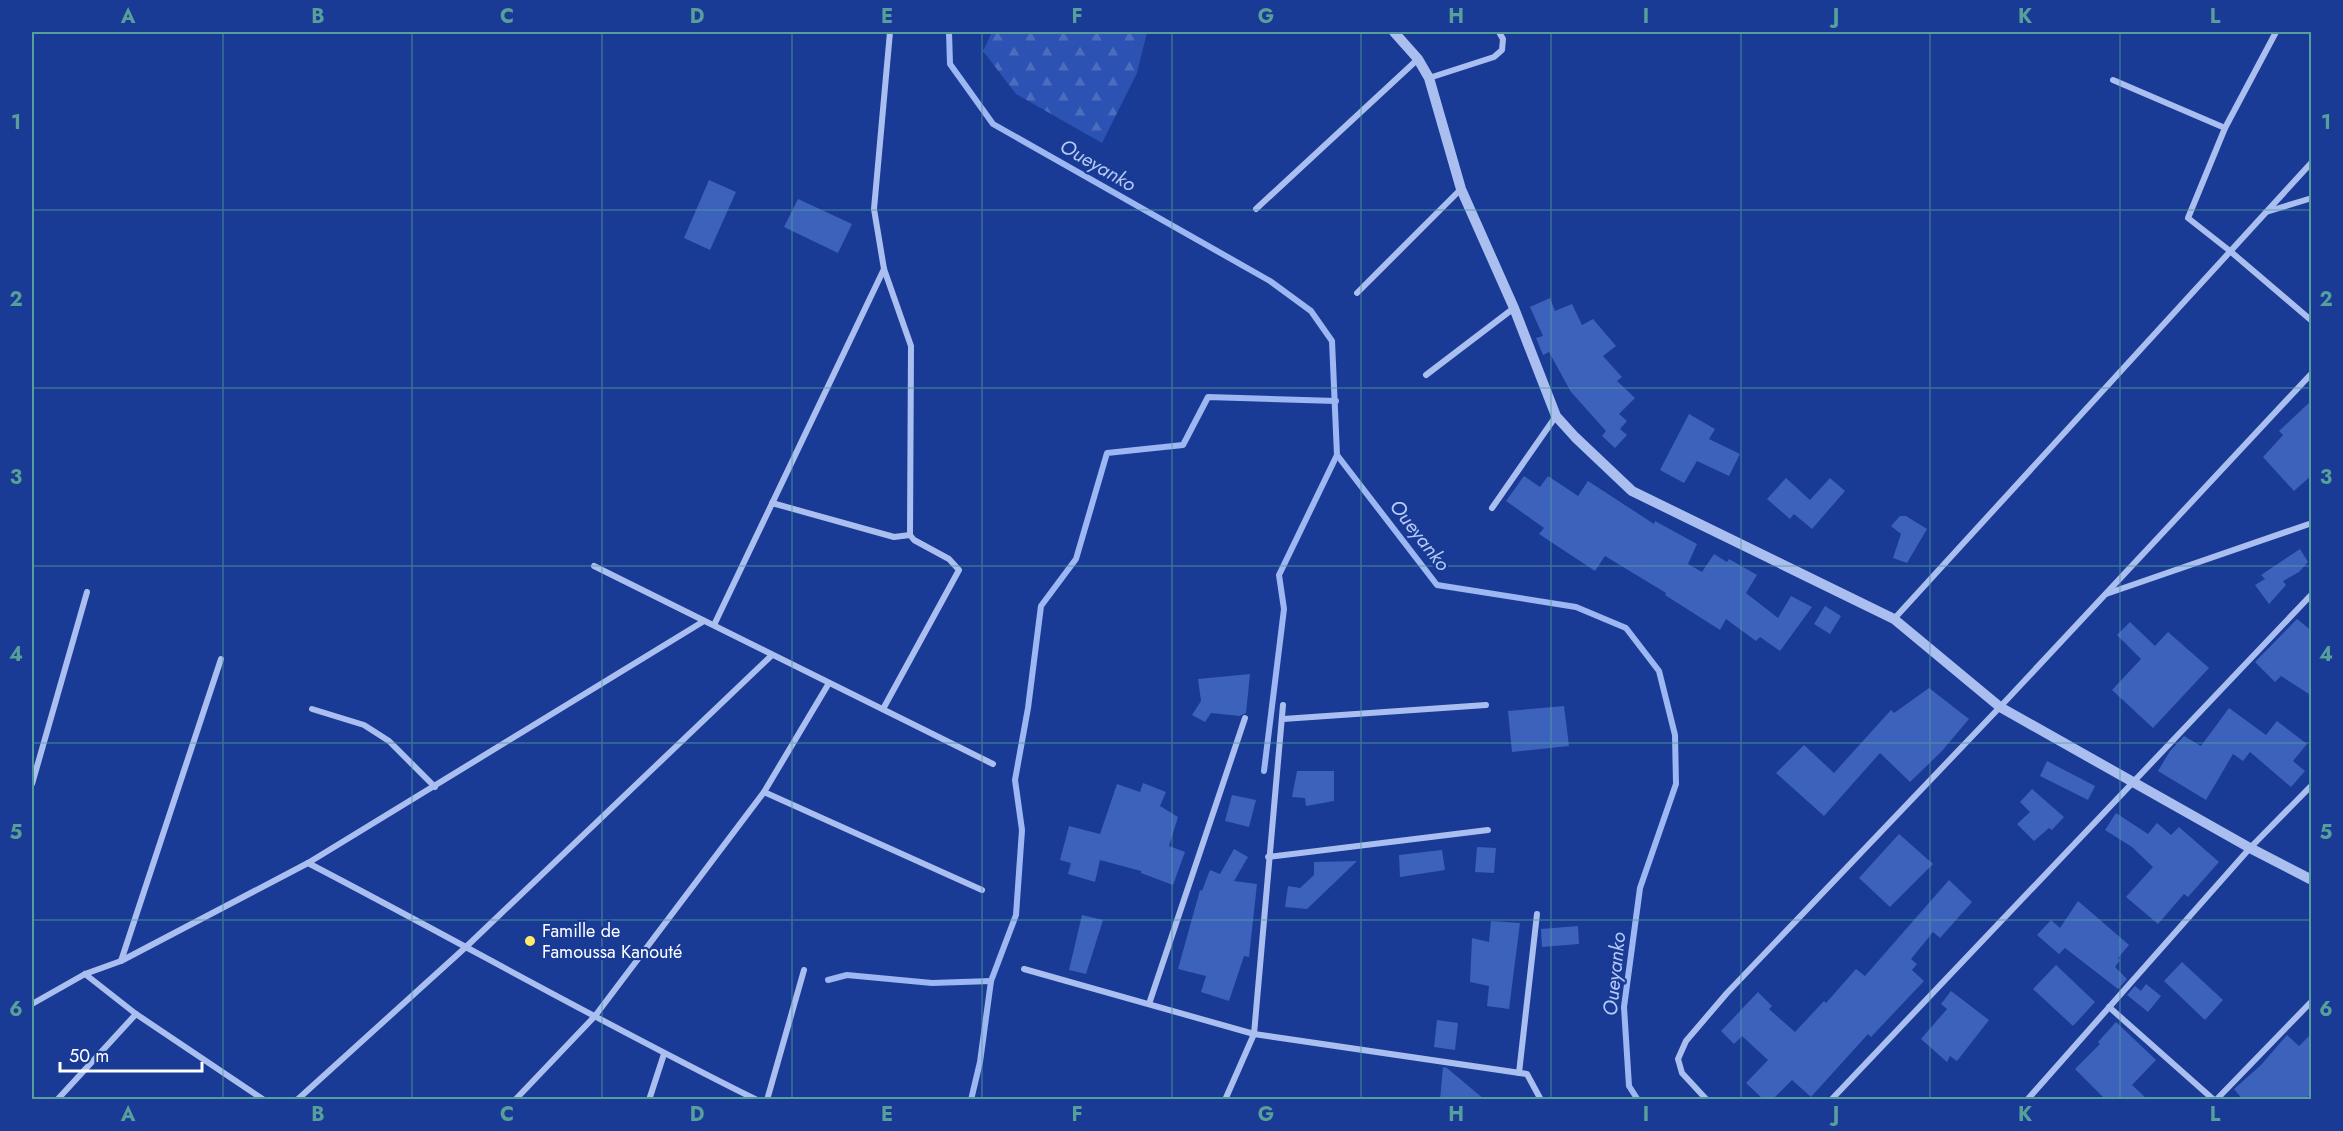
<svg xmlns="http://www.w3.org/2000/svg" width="2343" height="1131" font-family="Jost,sans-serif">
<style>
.forest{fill:url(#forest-firs)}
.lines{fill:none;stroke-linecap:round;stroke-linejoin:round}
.stream{stroke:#9db7f3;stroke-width:6}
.building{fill:#3d62bb}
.minor{stroke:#aabff0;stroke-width:6}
.tertiary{stroke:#aabff0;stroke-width:10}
.grid{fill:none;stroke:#579f9a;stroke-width:1.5;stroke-opacity:0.55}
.poi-dot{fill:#ffeb69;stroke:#193b95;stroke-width:2}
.labels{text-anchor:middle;stroke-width:4.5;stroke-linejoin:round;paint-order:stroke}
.poi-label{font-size:18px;fill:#fff;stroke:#193b95;text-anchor:start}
.water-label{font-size:20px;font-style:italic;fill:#b6caf7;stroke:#193b95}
.neatline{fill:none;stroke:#579f9a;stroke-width:2}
.grid-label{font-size:20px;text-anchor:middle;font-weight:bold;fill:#579f9a}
</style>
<defs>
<pattern id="forest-firs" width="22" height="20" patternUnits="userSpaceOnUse" patternTransform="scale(1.5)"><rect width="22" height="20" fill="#2c53b3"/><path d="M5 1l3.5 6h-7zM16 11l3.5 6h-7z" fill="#4c6dbe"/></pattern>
</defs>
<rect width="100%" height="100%" fill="#193b95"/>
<polygon class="forest" points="992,32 1147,32 1137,73 1102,143 1016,94 983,51"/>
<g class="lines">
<g class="stream">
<polyline points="949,32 950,64 993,124 1270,281 1311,311 1332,341 1337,455 1437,585 1576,607 1626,628 1659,671 1675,735 1676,784 1640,888 1624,1007 1629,1086 1638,1100"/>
<polyline points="1264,771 1284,609 1279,575 1337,455"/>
<polyline points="828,980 847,975 932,983 991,981"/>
<polyline points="971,1100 980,1062 991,981 1016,915 1022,830 1015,780 1028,708 1041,606 1076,559 1107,453 1183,445 1208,397 1336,401"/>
</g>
</g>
<g class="building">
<polygon points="709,180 736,192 710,250 684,238"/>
<polygon points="798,199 852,224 838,253 784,227"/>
<polygon points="1550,298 1555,311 1572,304 1582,325 1593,319 1616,346 1603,356 1622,377 1617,381 1635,398 1619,414 1627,421 1620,429 1627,435 1615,448 1602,436 1606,431 1571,392 1549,352 1543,355 1536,338 1543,336 1530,307"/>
<polygon points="2312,400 2312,475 2294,491 2263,457 2283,435 2279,431"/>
<polygon points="1689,414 1715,429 1709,439 1740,454 1729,476 1697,461 1684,483 1660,470"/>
<polygon points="1524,476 1540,487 1548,476 1578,496 1588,481 1654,524 1655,521 1697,544 1688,564 1702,572 1714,554 1727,562 1729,559 1757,575 1746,593 1778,618 1791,596 1812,607 1780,651 1760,637 1756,641 1726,619 1720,630 1665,595 1666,593 1605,556 1595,571 1539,534 1544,528 1506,501"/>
<polygon points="1786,478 1810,500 1830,478 1845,491 1812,529 1794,514 1790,519 1767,499"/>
<polygon points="1900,516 1906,516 1927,529 1907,563 1893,558 1901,534 1891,526"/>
<polygon points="2300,549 2308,562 2299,572 2283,581 2286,585 2269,604 2255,585 2265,579 2261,575"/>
<polygon points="1825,606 1841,616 1830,634 1814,624"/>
<polygon points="2297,619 2312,631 2312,696 2281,676 2275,682 2255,662"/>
<polygon points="2130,622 2155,646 2168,632 2209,668 2153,728 2112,690 2141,659 2117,635"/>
<polygon points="1250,674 1246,713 1240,716 1211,713 1205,722 1192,715 1201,701 1198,679"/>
<polygon points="1929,688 1969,719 1941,752 1910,782 1880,753 1824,816 1776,773 1804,745 1834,773 1891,710 1894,713"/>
<polygon points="1564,706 1569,746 1512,752 1508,711"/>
<polygon points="2229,708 2266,735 2277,721 2307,744 2293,761 2305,771 2291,787 2250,752 2243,761 2233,754 2206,800 2158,771 2170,751 2184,736 2201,746"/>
<polygon points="2047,761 2095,786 2088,800 2040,776"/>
<polygon points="1297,771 1334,771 1334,801 1306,806 1305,798 1292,797"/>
<polygon points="1143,783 1166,792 1160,806 1178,817 1169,846 1185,852 1173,885 1141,873 1141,871 1100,860 1095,882 1068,874 1071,863 1060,860 1069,826 1100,834 1117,784 1140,792"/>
<polygon points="2032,789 2064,817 2052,830 2049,828 2034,841 2017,824 2030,812 2020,802"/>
<polygon points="1232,795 1256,800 1249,827 1225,821"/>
<polygon points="2116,813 2148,834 2157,823 2171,835 2179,827 2219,862 2188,897 2184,894 2158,924 2126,897 2153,867 2132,847 2105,830"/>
<polygon points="1899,834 1933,864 1890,907 1859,878"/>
<polygon points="1477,847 1496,848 1494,873 1475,872"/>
<polygon points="1234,849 1248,857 1234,881 1257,884 1249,957 1244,956 1229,1001 1201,992 1206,976 1178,969 1200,890 1202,891 1210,870 1220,874"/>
<polygon points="1442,850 1445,870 1400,877 1399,855"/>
<polygon points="1357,861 1307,909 1285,907 1288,886 1300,888 1314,875 1314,862"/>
<polygon points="1949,880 1972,902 1940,938 1933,932 1911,959 1917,964 1912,970 1924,981 1871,1037 1868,1034 1811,1097 1792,1080 1772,1100 1764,1100 1746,1083 1768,1060 1742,1036 1734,1044 1721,1031 1758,992 1772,1006 1769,1009 1795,1032 1824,1001 1826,1003 1856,969 1865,976"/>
<polygon points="2078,901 2129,945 2118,958 2120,960 2115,967 2127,979 2118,989 2065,948 2059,954 2037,935 2051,920 2060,928"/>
<polygon points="1082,915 1103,920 1086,974 1069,970"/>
<polygon points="1491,921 1520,923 1509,1009 1487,1006 1489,986 1470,982 1472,938 1489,942"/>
<polygon points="1578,926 1579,944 1542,947 1541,929"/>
<polygon points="2182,962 2223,1000 2205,1020 2164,981"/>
<polygon points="2056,965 2095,1002 2073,1026 2033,989"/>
<polygon points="2146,984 2161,996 2148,1012 2127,995 2135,986 2141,991"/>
<polygon points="1951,991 1989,1020 1957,1061 1950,1056 1947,1062 1921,1039 1947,1009 1941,1004"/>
<polygon points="1437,1020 1458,1023 1455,1050 1434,1047"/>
<polygon points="2116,1022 2156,1060 2132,1085 2148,1100 2106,1100 2075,1069 2100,1044 2098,1042"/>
<polygon points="2312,1033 2312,1092 2305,1100 2243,1100 2234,1089 2261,1065 2287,1035 2299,1046"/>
<polygon points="1443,1067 1447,1068 1485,1100 1440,1100"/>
</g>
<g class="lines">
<g class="minor">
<polyline points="2276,32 2225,128 2188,218 2230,251 2312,321"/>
<polyline points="1429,78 1494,57 1502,50 1503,39 1499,32"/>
<polyline points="2113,80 2225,128"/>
<polyline points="1256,209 1418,59"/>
<polyline points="2266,212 2312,198"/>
<polyline points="1357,293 1461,189"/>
<polyline points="1426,375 1514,308"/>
<polyline points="772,503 894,537 910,535"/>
<polyline points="1492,508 1556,416"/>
<polyline points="594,566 993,764"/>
<polyline points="2106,594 2312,523"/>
<polyline points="1894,619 2312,162"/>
<polyline points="714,625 884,269"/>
<polyline points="312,709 364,725 389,741 435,787"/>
<polyline points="883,709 959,570 949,559 914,540 910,535 911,346 884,269 874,209 890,32"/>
<polyline points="1283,719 1486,705"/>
<polyline points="32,784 87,592"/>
<polyline points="764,792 982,890"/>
<polyline points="1268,857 1488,830"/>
<path d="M 308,863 C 458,941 605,1025 757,1100"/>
<polyline points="121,961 221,659"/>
<polyline points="1024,969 1254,1034 1527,1074 1541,1100"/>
<polyline points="85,974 136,1014 264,1100"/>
<polyline points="32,1004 85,974 121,961 308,863 704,621"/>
<polyline points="1149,1004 1245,718"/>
<polyline points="2109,1007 2214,1100"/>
<polyline points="1519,1073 1537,914"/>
<polyline points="57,1100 136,1014"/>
<polyline points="297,1100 467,946 772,655"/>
<polyline points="515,1100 595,1016 764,792 829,683"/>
<polyline points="649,1100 664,1054"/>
<polyline points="767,1100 804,970"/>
<polyline points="1225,1100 1254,1034 1283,705"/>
<polyline points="1707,1100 1682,1073 1678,1059 1686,1041 1727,993 2000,707 2312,373"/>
<polyline points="1831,1100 2312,594"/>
<polyline points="2027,1100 2250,848 2312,785"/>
<polyline points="2216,1100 2312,1001"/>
</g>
<polyline class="tertiary" points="1394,32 1418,59 1429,78 1461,189 1514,308 1556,416 1575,437 1632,491 1894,619 2000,707 2250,848 2312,880"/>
</g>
<path class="grid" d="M 223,32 L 223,1100M 412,32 L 412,1100M 602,32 L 602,1100M 792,32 L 792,1100M 982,32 L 982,1100M 1172,32 L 1172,1100M 1361,32 L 1361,1100M 1551,32 L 1551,1100M 1741,32 L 1741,1100M 1930,32 L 1930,1100M 2120,32 L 2120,1100M 32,210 L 2312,210M 32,388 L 2312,388M 32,566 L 2312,566M 32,743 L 2312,743M 32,920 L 2312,920"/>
<circle class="poi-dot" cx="530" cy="941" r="6"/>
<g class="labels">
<g class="poi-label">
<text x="542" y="937">Famille de<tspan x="542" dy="21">Famoussa Kanouté</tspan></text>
</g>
<g class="water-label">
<text transform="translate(1098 165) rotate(30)" y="7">Oueyanko</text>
<text transform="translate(1420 535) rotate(52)" y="7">Oueyanko</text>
<text transform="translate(1614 974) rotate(-84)" y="7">Oueyanko</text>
</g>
</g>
<rect width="2343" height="1131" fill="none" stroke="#193b95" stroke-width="66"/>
<path d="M60 1062v9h142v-9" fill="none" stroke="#ffffff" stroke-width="3"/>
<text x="69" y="1062" font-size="18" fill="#ffffff" stroke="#193b95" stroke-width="4.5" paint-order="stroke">50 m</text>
<rect x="33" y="33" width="2277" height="1065" class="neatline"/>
<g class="grid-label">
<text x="128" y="23">A</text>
<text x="318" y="23">B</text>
<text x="507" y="23">C</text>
<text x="697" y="23">D</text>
<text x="887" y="23">E</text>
<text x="1077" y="23">F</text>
<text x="1266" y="23">G</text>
<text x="1456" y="23">H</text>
<text x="1646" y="23">I</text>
<text x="1836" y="23">J</text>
<text x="2025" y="23">K</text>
<text x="2215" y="23">L</text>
<text x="16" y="129">1</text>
<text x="2326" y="129">1</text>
<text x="16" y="306">2</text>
<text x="2326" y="306">2</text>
<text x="16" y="484">3</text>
<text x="2326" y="484">3</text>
<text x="16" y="661">4</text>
<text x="2326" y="661">4</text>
<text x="16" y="839">5</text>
<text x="2326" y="839">5</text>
<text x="16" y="1016">6</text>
<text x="2326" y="1016">6</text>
<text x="128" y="1121">A</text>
<text x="318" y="1121">B</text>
<text x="507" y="1121">C</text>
<text x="697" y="1121">D</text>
<text x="887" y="1121">E</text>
<text x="1077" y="1121">F</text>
<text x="1266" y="1121">G</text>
<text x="1456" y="1121">H</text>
<text x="1646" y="1121">I</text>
<text x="1836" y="1121">J</text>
<text x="2025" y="1121">K</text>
<text x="2215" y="1121">L</text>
</g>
</svg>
